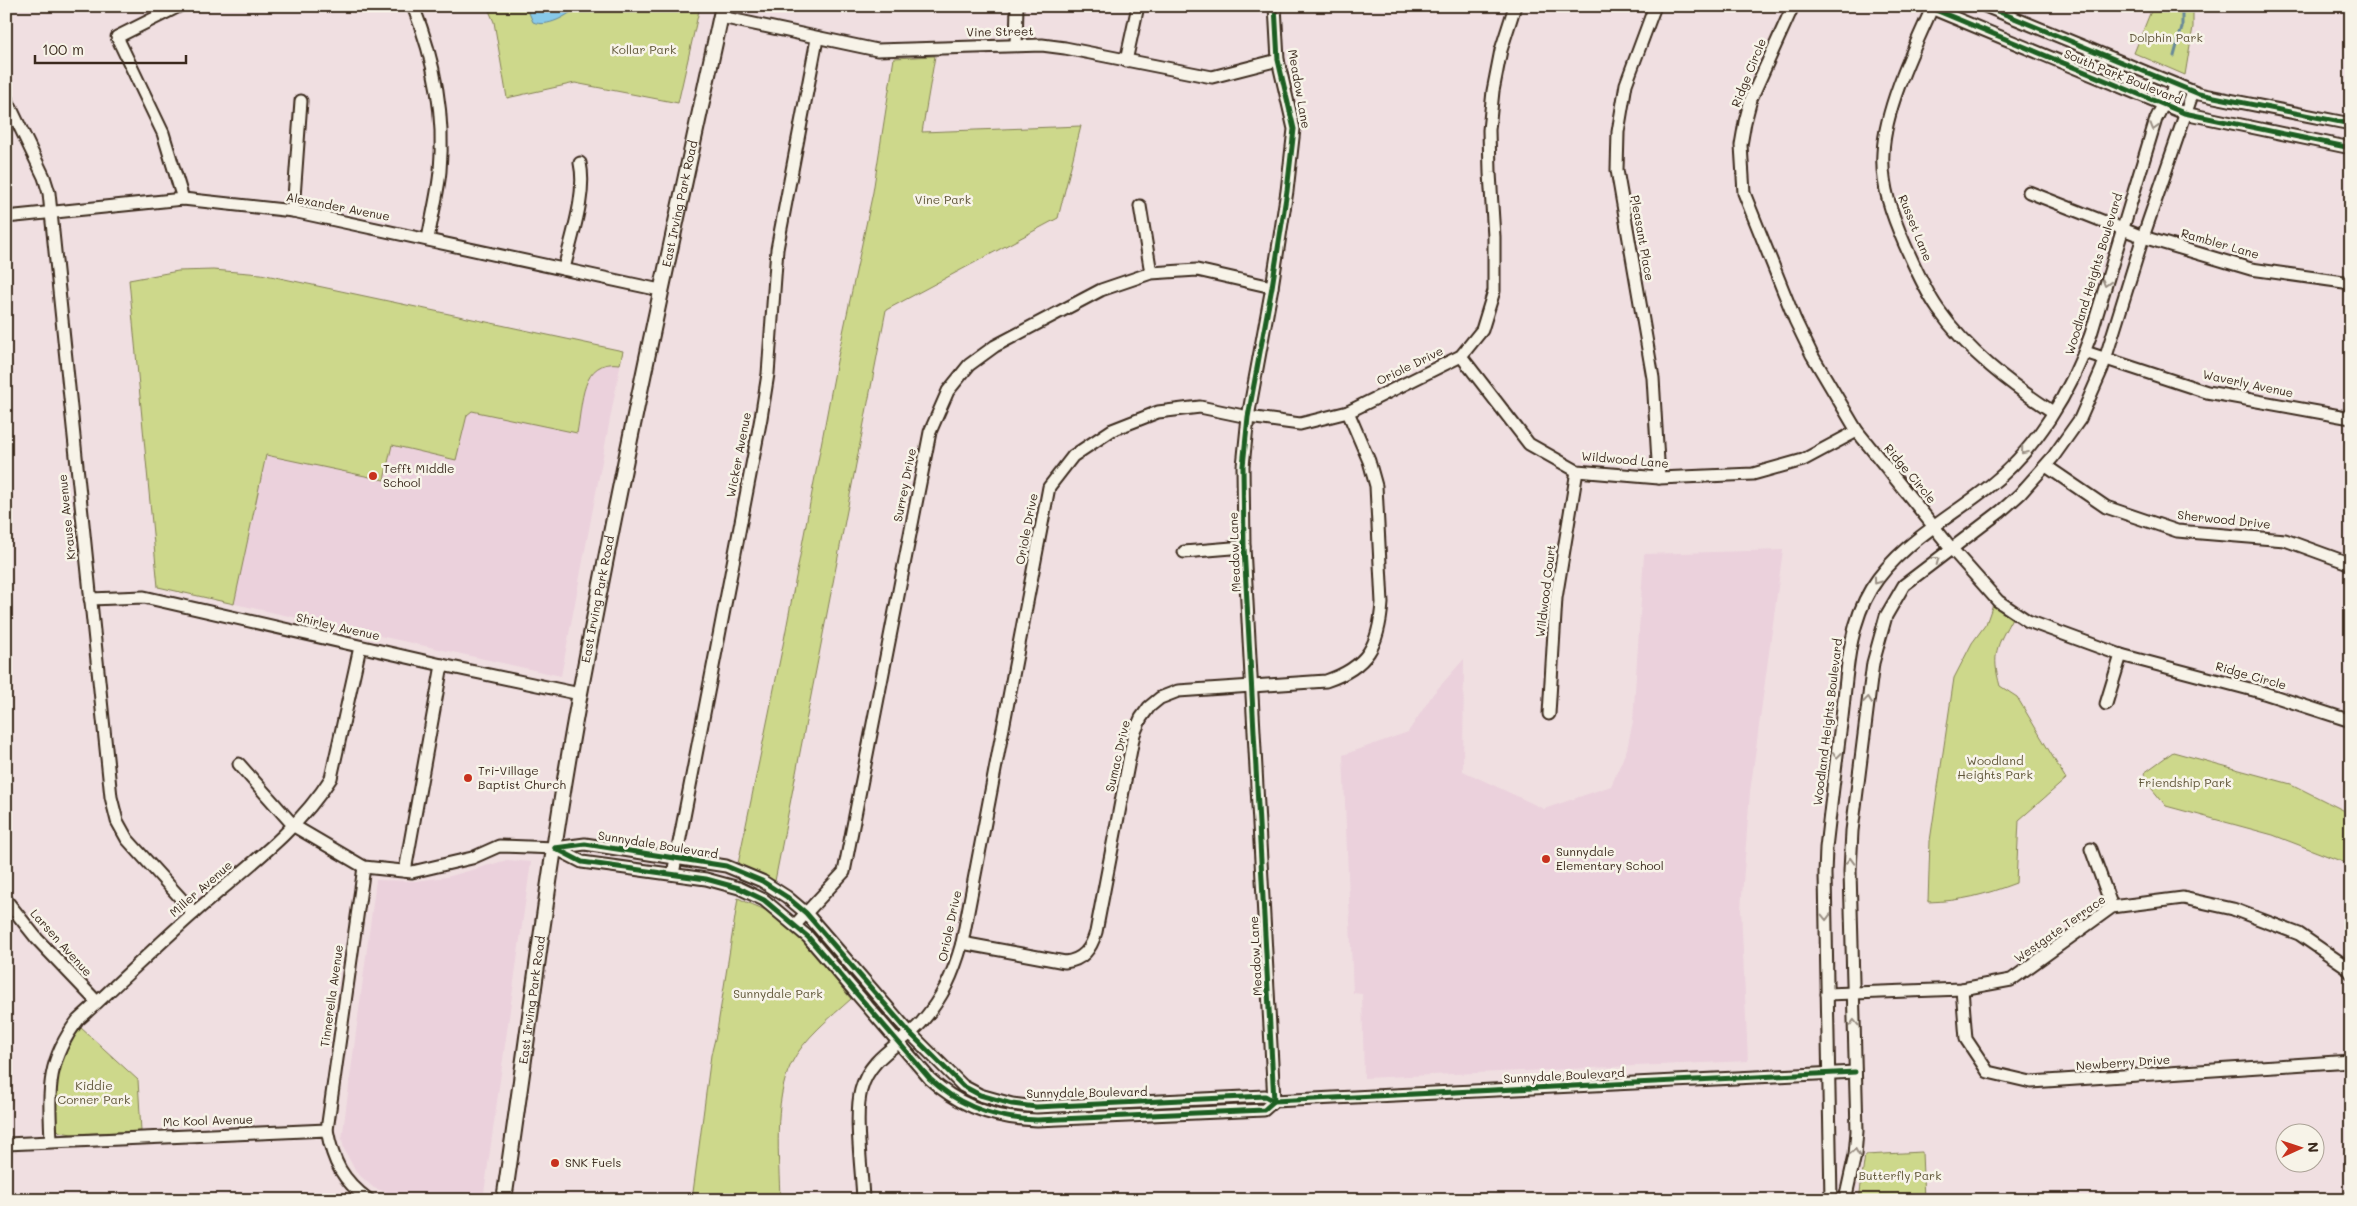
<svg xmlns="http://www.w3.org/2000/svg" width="2357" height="1206" font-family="Mali,sans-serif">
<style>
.built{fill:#ebd1dc}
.green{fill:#cdd88b;stroke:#848154}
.water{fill:#88c9e9;stroke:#698998}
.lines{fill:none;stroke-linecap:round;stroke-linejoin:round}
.stream{stroke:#698998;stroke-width:3}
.minor-casing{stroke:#3b2a1e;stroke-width:15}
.major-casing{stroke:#3b2a1e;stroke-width:18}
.minor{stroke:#f7f3e8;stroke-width:11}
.major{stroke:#f7f3e8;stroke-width:14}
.cycleway-casing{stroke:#f7f3e8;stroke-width:8}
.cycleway{stroke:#1b5e20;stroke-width:5}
.oneway{stroke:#998e83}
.poi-dot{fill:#c8321e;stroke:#f7f3e8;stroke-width:2}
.labels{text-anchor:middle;stroke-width:5;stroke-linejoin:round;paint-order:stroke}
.street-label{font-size:12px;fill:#3b2a1e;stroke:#f7f3e8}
.park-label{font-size:12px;fill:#605639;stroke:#f7f3e8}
.poi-label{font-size:12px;fill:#3b2a1e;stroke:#f7f3e8;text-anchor:start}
</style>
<rect width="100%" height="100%" fill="#f0dfe1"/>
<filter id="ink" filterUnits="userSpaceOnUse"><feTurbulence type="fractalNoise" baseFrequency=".02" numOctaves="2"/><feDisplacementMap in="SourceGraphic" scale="10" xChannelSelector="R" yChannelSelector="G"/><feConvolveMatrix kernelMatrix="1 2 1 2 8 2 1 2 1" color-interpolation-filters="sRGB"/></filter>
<g filter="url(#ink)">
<g class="built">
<polygon points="213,270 261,274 623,351 561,676 158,587 129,280 178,271"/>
<polygon points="1783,550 1750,792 1741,909 1748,1061 1364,1078 1362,994 1353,993 1343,755 1408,732 1433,694 1464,659 1463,771 1544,809 1611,786 1627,749 1633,721 1644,554"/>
<polygon points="507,860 531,862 483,1200 399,1200 398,1196 374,1188 356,1172 344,1149 342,1139 376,880 415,881 447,877"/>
</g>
<g class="green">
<polygon points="487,6 700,6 678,103 575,83 507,98 494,22"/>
<polygon points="2153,6 2193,6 2193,27 2185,75 2134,53"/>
<polygon points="935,56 922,132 1081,126 1058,218 886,310 775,881 738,864 784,640 837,361 873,192 894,58"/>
<path d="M 213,270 L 261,274 L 623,351 L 620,364 C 580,359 583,403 577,433 L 472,411 L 467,415 L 456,460 L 392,445 L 384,480 L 266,455 L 234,604 L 158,587 L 129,280 L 178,271 Z"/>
<path d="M 1993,604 L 2012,618 C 1997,646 1991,654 2000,686 L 2017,697 L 2066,779 L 2019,820 L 2016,883 C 1984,895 1962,901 1928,902 L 1930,841 L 1954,678 L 1972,643 L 1986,624 Z"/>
<polygon points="2173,752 2291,784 2351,814 2351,865 2273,835 2166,806 2152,789 2144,773"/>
<path d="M 738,898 C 747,903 758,906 767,911 C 801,933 825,968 851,999 C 830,1018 804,1038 791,1064 C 773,1101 779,1159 780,1200 L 692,1200 L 711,1055 L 717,1031 Z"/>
<path d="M 80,1027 L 138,1080 L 141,1131 L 72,1134 L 60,1132 L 57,1129 C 48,1094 57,1054 80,1027 Z"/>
<polygon points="1922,1152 1924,1200 1859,1200 1865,1155"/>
</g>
<path class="water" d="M 526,6 L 578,6 C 568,16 547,28 533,22 Z"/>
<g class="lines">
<polyline class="stream" points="2174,56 2182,27 2182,6"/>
<g class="minor-casing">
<g id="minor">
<polyline points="179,6 117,37 163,133 183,199"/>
<path d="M 413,6 C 434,58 445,115 440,171 C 438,193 432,216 428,239"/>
<polyline points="1655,6 1626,84 1618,132 1617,170 1653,378 1659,478"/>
<polyline points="1793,6 1751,99 1745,122 1741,145 1744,193 1795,320 1812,355 1857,431 1951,548 1998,601 2028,621 2121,655 2261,692 2351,721"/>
<polyline points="1926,6 2184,113 2351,148"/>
<path d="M 1933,6 C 1914,48 1885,108 1883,153 C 1881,186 1892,215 1905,245 C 1915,267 1924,289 1938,309 C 1968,352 2010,384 2053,412"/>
<polyline points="1985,6 2199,94 2351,124"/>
<polyline points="721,17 877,50 1042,45 1065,48 1212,77 1278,60"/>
<polyline points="1016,45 1017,6"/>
<polyline points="1126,61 1138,6"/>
<polyline points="6,98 44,177 49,193 111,797 117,821 127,839 194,913"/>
<polyline points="2029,192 2143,237 2251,269 2351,283"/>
<polyline points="1140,206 1151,273"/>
<polyline points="293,211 301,101"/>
<polyline points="6,217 183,199 293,211 660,290"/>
<path d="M 564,269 C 571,238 587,194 580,163"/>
<polyline points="2085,352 2207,392 2351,418"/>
<polyline points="1461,356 1529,444 1577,471 1659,478 1753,474 1803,460 1857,431"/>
<polyline points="2046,466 2106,507 2177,531 2285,540 2351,564"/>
<polyline points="1184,552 1244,547"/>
<polyline points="90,599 144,597 442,665 580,694"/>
<polyline points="2106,704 2121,655"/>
<polyline points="1549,714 1556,598 1577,471"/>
<polyline points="239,764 294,826 364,867 412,872 472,858 499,846 555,848 585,844 726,866 762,881 787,897 806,913 909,1032 963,1086 980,1095 1012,1104 1036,1107 1265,1096 1274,1101 1855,1072"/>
<path d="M 555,848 L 582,862 L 706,879 L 739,888 L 764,900 L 808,937 L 930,1079 C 960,1107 996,1119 1037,1120 L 1264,1110 L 1274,1101"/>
<polyline points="2091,849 2112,907"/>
<polyline points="405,871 442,665"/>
<polyline points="673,874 761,418 768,374 777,249 817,39"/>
<polyline points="6,900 37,939 97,1002"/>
<polyline points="795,925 844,872 930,432 948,391 969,365 995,346 1101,290 1151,273 1197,270 1272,287"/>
<path d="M 962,943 L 1065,962 C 1083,960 1091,949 1096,932 L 1134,734 L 1141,718 L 1149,707 L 1160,698 L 1178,691 L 1326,681 C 1368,667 1379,645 1382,603 L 1376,486 L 1369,461 L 1348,412"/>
<polyline points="1962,989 1966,1039 1988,1072 2031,1082 2351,1061"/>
<polyline points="1827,994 1962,989 2011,980 2112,907 2183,898 2233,909 2299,934 2347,967 2351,973"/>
<polyline points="1274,1101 1244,547 1243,466 1248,417 1272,287 1287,191 1294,129 1278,60 1275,6"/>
<polyline points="327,1130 364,867"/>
<path d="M 51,1141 C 49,1092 46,1061 78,1020 C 118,984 156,946 196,911 C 244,869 297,832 331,778 L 360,647"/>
<path d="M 6,1144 L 327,1130 C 333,1162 342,1180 369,1200"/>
<path d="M 863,1200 C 862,1170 854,1117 861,1090 C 870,1056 900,1046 921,1023 C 943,997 953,975 962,943 L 1049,487 L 1073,456 L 1112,430 L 1158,412 L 1200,407 L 1248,417 L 1300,424 L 1348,412 L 1461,356 L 1482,330 L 1494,291 L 1494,237 L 1490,173 L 1489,130 L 1493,91 L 1501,50 L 1515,6"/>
<path d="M 1831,1200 L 1825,874 L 1826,848 C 1831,804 1836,760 1842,717 C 1847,674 1848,627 1871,589 C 1898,545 1948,519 1987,488 C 2036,450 2071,392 2091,334 L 2156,119 L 2163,105 L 2177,85"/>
<polyline points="1845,1200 1855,1155 1857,1131 1850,871 1852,831 1873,663 1886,616 1904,585 2001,511 2020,494 2053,457 2080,419 2102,369 2143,237 2193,92"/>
<polyline points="2348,1200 2351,1197"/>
</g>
</g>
<g class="major-casing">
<g id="major">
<path id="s1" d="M 504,1200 C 529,1031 549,861 580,693 C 623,463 673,235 723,6"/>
</g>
</g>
<use href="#minor" class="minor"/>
<use href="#major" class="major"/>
<g class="cycleway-casing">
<g id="cycleway">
<polyline points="1926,6 2184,113 2351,148"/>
<polyline points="1985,6 2199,94 2351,124"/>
<polyline points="555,848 585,844 726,866 762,881 787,897 806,913 909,1032 963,1086 980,1095 1012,1104 1036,1107 1265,1096 1274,1101 1855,1072"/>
<path d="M 555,848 L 582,862 L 706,879 L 739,888 L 764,900 L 808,937 L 930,1079 C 960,1107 996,1119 1037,1120 L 1264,1110 L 1274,1101"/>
<polyline points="1274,1101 1244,547 1243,466 1248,417 1272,287 1287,191 1294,129 1278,60 1275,6"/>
</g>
</g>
<use href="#cycleway" class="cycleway"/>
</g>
<defs><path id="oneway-chevron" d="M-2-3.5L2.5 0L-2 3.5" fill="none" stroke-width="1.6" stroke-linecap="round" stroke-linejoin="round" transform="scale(1.25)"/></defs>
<g class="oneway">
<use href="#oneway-chevron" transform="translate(2154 127) rotate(107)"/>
<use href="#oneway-chevron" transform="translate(2106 283) rotate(107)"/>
<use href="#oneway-chevron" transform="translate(2024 451) rotate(130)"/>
<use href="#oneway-chevron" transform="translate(1936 560) rotate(-37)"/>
<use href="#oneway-chevron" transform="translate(1877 581) rotate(126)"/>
<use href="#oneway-chevron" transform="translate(1868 700) rotate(-83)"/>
<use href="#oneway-chevron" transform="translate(1837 755) rotate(97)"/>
<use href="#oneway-chevron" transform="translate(1850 861) rotate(-88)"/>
<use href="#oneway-chevron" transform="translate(1826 917) rotate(89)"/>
<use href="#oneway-chevron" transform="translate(1854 1023) rotate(-92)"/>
<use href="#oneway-chevron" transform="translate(1855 1152) rotate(-80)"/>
</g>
</g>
<g class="poi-dot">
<circle cx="373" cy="476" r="5"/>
<circle cx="468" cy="778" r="5"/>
<circle cx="1546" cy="859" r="5"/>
<circle cx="555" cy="1163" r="5"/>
</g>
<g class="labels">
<g class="street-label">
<text transform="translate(1000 32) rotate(-1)" y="4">Vine Street</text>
<text transform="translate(1749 73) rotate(-68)" y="4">Ridge Circle</text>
<text transform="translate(2123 77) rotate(22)" y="4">South Park Boulevard</text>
<text transform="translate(1299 89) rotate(80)" y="4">Meadow Lane</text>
<text dy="4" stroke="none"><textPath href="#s1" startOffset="1012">East Irving Park Road</textPath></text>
<text transform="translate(338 207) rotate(11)" y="4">Alexander Avenue</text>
<text transform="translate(1915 228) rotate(68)" y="4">Russet Lane</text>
<text transform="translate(1642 238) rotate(80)" y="4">Pleasant Place</text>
<text transform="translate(2220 244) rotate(16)" y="4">Rambler Lane</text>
<text transform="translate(2094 274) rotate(-73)" y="4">Woodland Heights Boulevard</text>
<text transform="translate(1410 366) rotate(-26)" y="4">Oriole Drive</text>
<text transform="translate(2248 384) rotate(12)" y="4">Waverly Avenue</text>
<text transform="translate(739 455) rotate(-79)" y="4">Wicker Avenue</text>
<text transform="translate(1625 460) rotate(5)" y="4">Wildwood Lane</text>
<text transform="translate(1910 474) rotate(50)" y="4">Ridge Circle</text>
<text transform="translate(905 485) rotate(-79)" y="4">Surrey Drive</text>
<text transform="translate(67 517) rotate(-96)" y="4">Krause Avenue</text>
<text transform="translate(2224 520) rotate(6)" y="4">Sherwood Drive</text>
<text transform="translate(1027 529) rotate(-79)" y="4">Oriole Drive</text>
<text transform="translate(1235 552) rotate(-92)" y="4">Meadow Lane</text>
<text transform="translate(1546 591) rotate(-83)" y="4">Wildwood Court</text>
<text dy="4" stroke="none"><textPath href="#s1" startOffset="608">East Irving Park Road</textPath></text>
<text transform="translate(338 627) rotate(13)" y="4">Shirley Avenue</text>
<text transform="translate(2251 676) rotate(16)" y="4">Ridge Circle</text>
<text transform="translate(1828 722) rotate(-83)" y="4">Woodland Heights Boulevard</text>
<text transform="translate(1118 756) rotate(-77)" y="4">Sumac Drive</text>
<text transform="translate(658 845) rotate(9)" y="4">Sunnydale Boulevard</text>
<text transform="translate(201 889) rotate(-41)" y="4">Miller Avenue</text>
<text transform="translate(950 926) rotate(-78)" y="4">Oriole Drive</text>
<text transform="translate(2060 929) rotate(-35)" y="4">Westgate Terrace</text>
<text transform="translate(61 943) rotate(48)" y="4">Larsen Avenue</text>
<text transform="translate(1256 956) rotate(-93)" y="4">Meadow Lane</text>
<text transform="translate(332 996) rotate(-82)" y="4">Tinnerella Avenue</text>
<text dy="4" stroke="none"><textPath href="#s1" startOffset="202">East Irving Park Road</textPath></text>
<text transform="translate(2123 1063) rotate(-4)" y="4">Newberry Drive</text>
<text transform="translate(1564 1076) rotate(-3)" y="4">Sunnydale Boulevard</text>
<text transform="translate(1087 1093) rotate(-1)" y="4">Sunnydale Boulevard</text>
<text transform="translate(208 1121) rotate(-2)" y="4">Mc Kool Avenue</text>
</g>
<g class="park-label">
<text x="2166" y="42">Dolphin Park</text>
<text x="644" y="54">Kollar Park</text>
<text x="943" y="204">Vine Park</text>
<text x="1995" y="765">Woodland<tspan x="1995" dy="14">Heights Park</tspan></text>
<text x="2185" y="787">Friendship Park</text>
<text x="778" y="998">Sunnydale Park</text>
<text x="94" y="1090">Kiddie<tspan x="94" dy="14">Corner Park</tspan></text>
<text x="1900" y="1180">Butterfly Park</text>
</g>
<g class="poi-label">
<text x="383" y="473">Tefft Middle<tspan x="383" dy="14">School</tspan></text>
<text x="478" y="775">Tri-Village<tspan x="478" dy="14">Baptist Church</tspan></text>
<text x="1556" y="856">Sunnydale<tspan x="1556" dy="14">Elementary School</tspan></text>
<text x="565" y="1167">SNK Fuels</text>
</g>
</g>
<rect width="2357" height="1206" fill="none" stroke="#f7f3e8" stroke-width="25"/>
<rect x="12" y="12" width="2332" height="1181" fill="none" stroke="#3b2a1e" stroke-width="2" filter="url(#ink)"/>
<g transform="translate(2300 1148) rotate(87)"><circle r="24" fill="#f7f3e8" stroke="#aca397"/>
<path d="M0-4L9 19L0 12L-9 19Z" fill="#c8321e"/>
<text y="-8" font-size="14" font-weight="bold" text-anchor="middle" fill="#3b2a1e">N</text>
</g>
<path d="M35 55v8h151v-8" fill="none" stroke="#3b2a1e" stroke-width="2.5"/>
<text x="42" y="55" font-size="15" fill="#3b2a1e" stroke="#f7f3e8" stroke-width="4" paint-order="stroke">100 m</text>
</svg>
